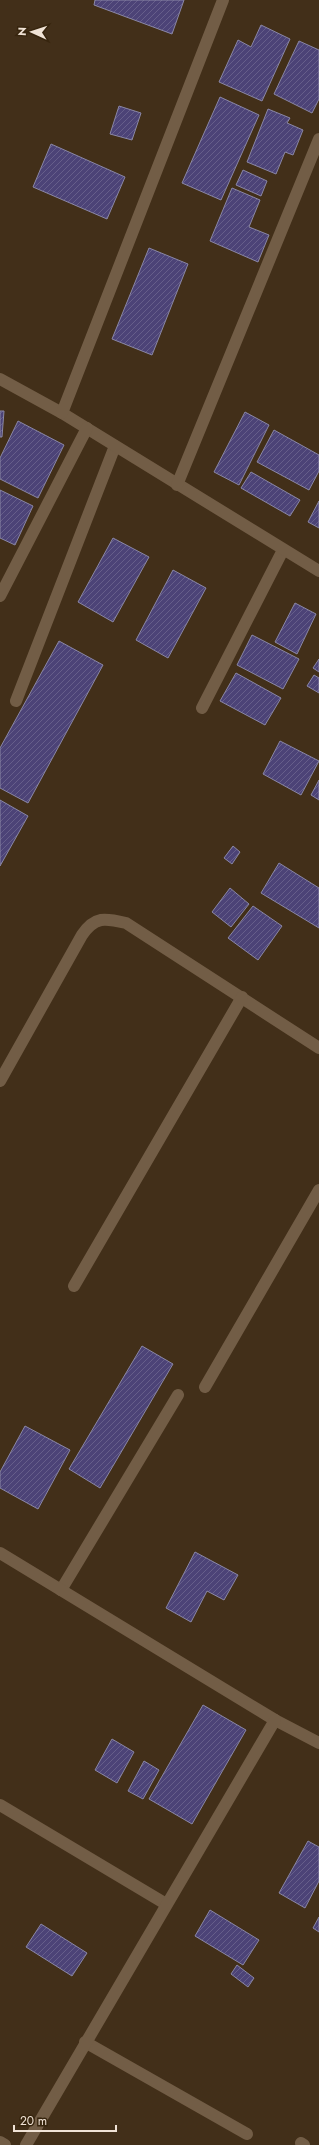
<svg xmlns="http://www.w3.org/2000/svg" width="319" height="2145" font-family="Jost,sans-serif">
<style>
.building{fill:url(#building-hatch);stroke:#8a87a5}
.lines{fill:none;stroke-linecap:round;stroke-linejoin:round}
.service{stroke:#725d46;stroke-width:12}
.minor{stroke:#725d46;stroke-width:12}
</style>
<defs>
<pattern id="building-hatch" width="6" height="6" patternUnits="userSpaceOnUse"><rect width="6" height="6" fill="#4c4377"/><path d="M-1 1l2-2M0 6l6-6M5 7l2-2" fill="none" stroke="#665e8a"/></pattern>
</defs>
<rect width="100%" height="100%" fill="#422f19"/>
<g class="building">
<polygon points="95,0 184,0 172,34 94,5"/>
<polygon points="261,25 290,39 262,101 219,82 238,40 251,47"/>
<polygon points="299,41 319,50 319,99 312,113 274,94"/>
<polygon points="220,97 259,115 221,200 182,183"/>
<polygon points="119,106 141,113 132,140 110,134"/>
<polygon points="268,109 290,118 287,123 303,130 293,155 285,152 276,174 247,162"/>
<polygon points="51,144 125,177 107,219 33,187"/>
<polygon points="243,170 267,181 261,196 236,185"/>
<polygon points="232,188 260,200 249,227 269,235 258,262 210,241"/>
<polygon points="149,248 188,264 152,355 112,339"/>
<polygon points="0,411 4,411 2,437 0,437"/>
<polygon points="245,412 269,425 239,485 214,472"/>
<polygon points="18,421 64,445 38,498 0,479 0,458"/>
<polygon points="274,430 319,455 319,471 309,490 257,462"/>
<polygon points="251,472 300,500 290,516 241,488"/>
<polygon points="0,490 33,506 15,545 0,538"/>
<polygon points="319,501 319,528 308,522"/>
<polygon points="113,538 149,557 113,622 78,602"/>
<polygon points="173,570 206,588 168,658 136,640"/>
<polygon points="295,603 316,614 297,654 275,642"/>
<polygon points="252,635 299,659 283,689 237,665"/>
<polygon points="59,641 103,665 28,803 0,788 0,748"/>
<polygon points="319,659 319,672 313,668"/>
<polygon points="236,673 281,698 265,725 220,701"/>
<polygon points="314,675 319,678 319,693 307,686"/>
<polygon points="280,741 319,761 301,795 263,774"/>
<polygon points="319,780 319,800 311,795"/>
<polygon points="0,800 28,816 0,866"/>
<polygon points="233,846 240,852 232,864 224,858"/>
<polygon points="279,863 319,888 319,928 261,893"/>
<polygon points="230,888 249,904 231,927 212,912"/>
<polygon points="253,906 282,926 258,960 228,938"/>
<polygon points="142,1346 173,1364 100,1488 69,1469"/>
<polygon points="25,1426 70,1450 38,1509 0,1488 0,1472"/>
<polygon points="195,1552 238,1575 224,1600 207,1591 191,1622 166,1608"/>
<polygon points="203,1705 246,1730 192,1824 149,1799"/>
<polygon points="112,1739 134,1752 117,1783 95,1770"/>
<polygon points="144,1761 159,1770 143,1799 128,1791"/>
<polygon points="308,1841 319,1847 319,1881 305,1908 279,1893"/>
<polygon points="210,1910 259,1940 243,1965 195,1936"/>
<polygon points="319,1917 319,1932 313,1928"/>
<polygon points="41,1924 87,1953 72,1976 26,1947"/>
<polygon points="237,1965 254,1978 248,1987 231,1974"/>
</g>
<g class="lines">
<g class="service">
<polyline points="16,701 115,446"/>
<polyline points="202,708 283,550"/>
<polyline points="61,1590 178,1395"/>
<polyline points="301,2143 304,2145"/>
</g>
<g class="minor">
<polyline points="0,379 62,413 319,571"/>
<polyline points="62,413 223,0"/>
<polyline points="177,485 319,139"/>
<polyline points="0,596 87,428"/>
<path d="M 0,1081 L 82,935 C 95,916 105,918 126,923 L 319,1048"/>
<polyline points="74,1286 242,997"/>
<polyline points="205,1387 319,1190"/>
<polyline points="0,1553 275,1720 319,1743"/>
<polyline points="0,1805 166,1904"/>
<polyline points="85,2042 247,2134"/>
<polyline points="0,2142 5,2145"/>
<polyline points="26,2145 275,1720"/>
</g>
</g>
<g transform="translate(32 32) rotate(273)" stroke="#37250e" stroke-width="3" paint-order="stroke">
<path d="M0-3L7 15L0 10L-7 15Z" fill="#f0e3d6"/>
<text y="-6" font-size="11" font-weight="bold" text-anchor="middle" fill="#f0e3d6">N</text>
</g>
<path d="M14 2125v6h102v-6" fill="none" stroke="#f0e3d6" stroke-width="2"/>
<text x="20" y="2125" font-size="12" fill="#f0e3d6" stroke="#37250e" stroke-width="3" paint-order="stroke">20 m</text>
</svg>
